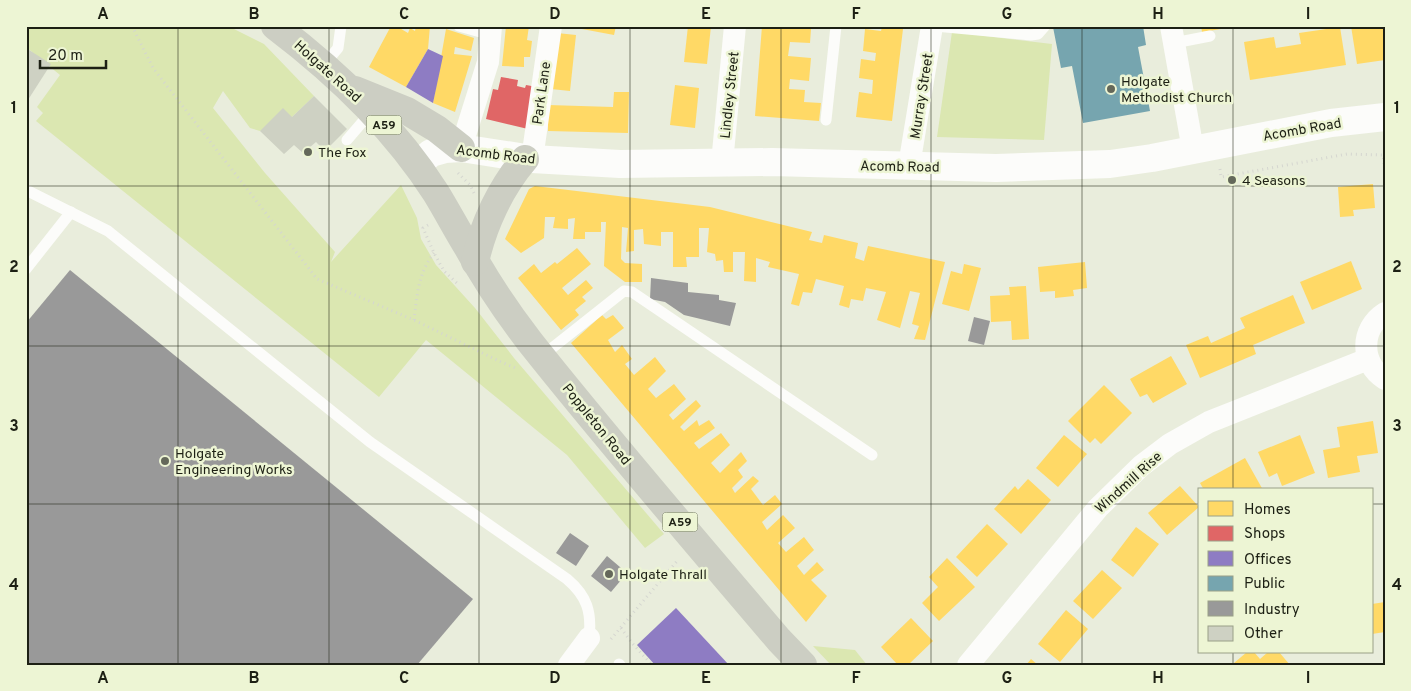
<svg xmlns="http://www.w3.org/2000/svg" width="1411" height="691" font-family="Overpass,sans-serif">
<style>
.green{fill:#dbe7b1}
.homes{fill:#ffd966}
.shops{fill:#e06666}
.offices{fill:#8e7cc3}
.public{fill:#76a5af}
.industry{fill:#999}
.building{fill:#ced1c3}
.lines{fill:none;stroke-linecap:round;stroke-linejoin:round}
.path{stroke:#d5d6d0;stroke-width:3;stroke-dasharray:1 4;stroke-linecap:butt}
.service{stroke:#fcfcfa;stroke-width:11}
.minor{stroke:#fcfcfa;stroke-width:22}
.secondary{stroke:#fcfcfa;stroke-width:28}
.primary{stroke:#cccec3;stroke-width:28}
.grid{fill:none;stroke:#1d2014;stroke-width:1;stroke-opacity:0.55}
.poi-dot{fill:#64685a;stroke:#edf5d4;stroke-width:2}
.labels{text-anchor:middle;stroke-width:5;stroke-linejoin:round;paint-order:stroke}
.shield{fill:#edf5d4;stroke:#5b604e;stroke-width:1}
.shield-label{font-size:12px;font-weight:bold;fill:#1d2014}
.street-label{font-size:14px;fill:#1d2014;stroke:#edf5d4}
.poi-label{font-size:14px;fill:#1d2014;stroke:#edf5d4;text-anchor:start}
.neatline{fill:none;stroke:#1d2014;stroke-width:2}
.grid-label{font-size:16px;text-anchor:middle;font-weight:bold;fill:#1d2014}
</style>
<rect width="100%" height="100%" fill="#e9eddc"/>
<g class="green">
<polygon points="26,26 228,26 264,44 314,96 292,117 260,131 250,128 223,91 213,108 265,173 335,252 331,262 401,185 417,218 421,239 436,265 475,308 514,358 664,534 645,548 567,455 426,340 379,397 36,121 43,113 37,107 60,75 26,47"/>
<polygon points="952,32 1052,44 1044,140 937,137"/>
<polygon points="813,646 855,650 867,665 831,665"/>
</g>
<g class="homes">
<polygon points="391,26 396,26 408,33 410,28 415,31 416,26 430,26 428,49 406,87 369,67"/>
<polygon points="506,26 529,26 527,40 532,41 530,57 524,57 524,67 502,66"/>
<polygon points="566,26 616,26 614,35"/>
<polygon points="688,26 711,26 707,64 684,62"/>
<polygon points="762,26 791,26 811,29 810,43 790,42 788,56 811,58 809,81 790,79 789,89 805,90 804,102 821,103 819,121 755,116"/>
<polygon points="1201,26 1221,26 1221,29 1202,32"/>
<polygon points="1351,26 1385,26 1385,60 1357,64"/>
<polygon points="882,27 903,29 892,121 856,117 859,92 872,94 873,80 859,78 861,59 875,61 876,53 863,51 865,29 881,31"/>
<polygon points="1340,27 1346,65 1250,80 1244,42 1274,37 1276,48 1301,44 1299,33"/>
<polygon points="446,29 474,38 471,51 455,47 454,54 472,56 455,112 433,103"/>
<polygon points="557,33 576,35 570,91 551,89"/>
<polygon points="675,85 699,88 695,128 670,125"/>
<polygon points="614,92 629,92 628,133 548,131 548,105 613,107"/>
<polygon points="1373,184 1375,208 1353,210 1354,216 1340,217 1338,187"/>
<polygon points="535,186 710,207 812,232 809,240 822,243 824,235 858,243 855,258 864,261 868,246 945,262 925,340 914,339 919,326 912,324 920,293 910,291 900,328 877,320 886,292 866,288 863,301 851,299 849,308 839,305 844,286 816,279 812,293 803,292 799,306 791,304 799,274 768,267 770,262 756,258 756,282 744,281 745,252 733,252 733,272 724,272 723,260 716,261 715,254 707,252 709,228 699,228 699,257 686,257 687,267 673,267 673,232 661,232 661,246 644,244 643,229 634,230 634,251 626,252 628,228 622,227 621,259 625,263 642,264 642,282 625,282 604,266 606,222 601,222 601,232 585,232 585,239 573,239 575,218 568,219 568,229 553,228 555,217 545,217 544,238 521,253 505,239 529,189"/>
<polygon points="577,248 591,264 562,288 568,295 586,280 593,288 582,297 586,301 575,310 579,315 561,330 518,278 534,264 541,273 555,262 557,264"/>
<polygon points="1351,261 1362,289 1312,310 1300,282"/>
<polygon points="1085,262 1087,288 1073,290 1074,296 1055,298 1055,291 1040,292 1038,267"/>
<polygon points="964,264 981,268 969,311 942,304 951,271 962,274"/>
<polygon points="1026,286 1029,339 1012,340 1011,321 991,322 990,296 1010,295 1009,287"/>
<polygon points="1293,295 1305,323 1253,345 1256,354 1200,378 1186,345 1208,336 1211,343 1245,328 1240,318"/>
<polygon points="602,315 606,319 613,315 624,328 608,340 615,352 622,345 632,359 625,364 634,375 655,357 666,371 648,389 656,398 674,384 686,399 669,415 673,420 696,400 701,406 680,427 684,431 697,420 699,426 709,420 715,428 694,443 699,449 721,433 730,445 711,463 720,473 741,452 747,461 738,470 743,477 732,488 735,493 753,476 759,481 751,489 763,505 775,495 782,504 762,522 767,530 783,515 795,528 778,543 786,552 804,537 814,550 797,566 804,575 817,562 824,570 811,580 827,596 806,622 571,343"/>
<polygon points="1171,356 1187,384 1153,403 1147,394 1140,397 1130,379"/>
<polygon points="1104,385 1132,413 1101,444 1095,438 1090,443 1068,421"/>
<polygon points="1373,421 1378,453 1357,456 1360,472 1328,478 1323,450 1340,447 1337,427"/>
<polygon points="1064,435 1087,454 1058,487 1036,468"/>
<polygon points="1300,435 1315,473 1282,486 1277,473 1269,477 1258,452"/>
<polygon points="1245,458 1263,490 1204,490 1200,483"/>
<polygon points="1028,479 1051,500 1021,534 994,509 1015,486 1018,490"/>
<polygon points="1180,486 1199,507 1167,535 1148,513"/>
<polygon points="987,524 1008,544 977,577 956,557"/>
<polygon points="1136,527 1159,544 1133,577 1111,560"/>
<polygon points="947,558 975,587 939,621 922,603 938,587 929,577"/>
<polygon points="1102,570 1122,588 1093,619 1073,601"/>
<polygon points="1385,602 1385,632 1372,634 1372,604"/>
<polygon points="1066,610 1088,629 1060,662 1038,644"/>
<polygon points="911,618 933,641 908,665 898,665 881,647"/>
<polygon points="1247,652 1254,652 1260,659 1268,652 1279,652 1290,665 1236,665 1234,663"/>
<polygon points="1031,659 1038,665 1026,665"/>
</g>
<polygon class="shops" points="501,77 518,80 517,86 525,88 526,85 537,87 528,129 486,119 493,89 498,90"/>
<g class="offices">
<polygon points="428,49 443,56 433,103 406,87"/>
<polygon points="676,608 729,665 655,665 637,645"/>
</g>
<polygon class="public" points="1143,26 1146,45 1138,47 1150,111 1083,123 1072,66 1061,68 1053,27"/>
<g class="industry">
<polygon points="70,270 473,599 417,665 26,665 26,323"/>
<polygon points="651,278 688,283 688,292 719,295 719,300 736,303 730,326 684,315 665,302 650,299"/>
<polygon points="974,317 990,321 984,345 968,341"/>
<polygon points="570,533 589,546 576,566 556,553"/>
<polygon points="607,556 627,573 611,592 591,576"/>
</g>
<g class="building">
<polygon points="26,48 51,64 26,103"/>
<polygon points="314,96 347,129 325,151 316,142 303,153 294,145 284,154 260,131 283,108 292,117"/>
</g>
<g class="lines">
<g class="path">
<polyline points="132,26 153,68 317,279 414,320 501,362 518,369"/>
<polyline points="1220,169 1221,177 1347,154 1383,155 1385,170"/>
<polyline points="458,173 470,185 474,193"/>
<polyline points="428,225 423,228 434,253 444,271 459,285"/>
<path d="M 414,320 C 417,296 418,273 434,253"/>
<polyline points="621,628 632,643 652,665"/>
<polyline points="611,639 678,560"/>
</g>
<g class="service">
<polyline points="459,26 491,35"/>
<polyline points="935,26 1031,35 1038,34 1045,26"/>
<polyline points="1174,43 1210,36"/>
<polyline points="324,65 338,48 341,26"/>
<polyline points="826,120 836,26"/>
<polyline points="347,140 371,112"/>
<path d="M 26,190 L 108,231 L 370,442 L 567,579 C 587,596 592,612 589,638"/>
<polyline points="26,269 71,212"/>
<polyline points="542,356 624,291 632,292 872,455"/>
<polyline points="619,664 620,665"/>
</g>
<g class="minor">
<polyline points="1171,26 1193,150"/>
<polyline points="461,148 488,62 491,26"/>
<polyline points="532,159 551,26"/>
<polyline points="722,163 735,26"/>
<polyline points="909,166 932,26"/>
<path d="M 1385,313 C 1360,329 1360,363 1385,379"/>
<polyline points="569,665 589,638"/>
<polyline points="968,665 1098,508 1141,466 1170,444 1209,422 1368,359"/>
</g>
<polyline class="secondary" points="417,165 431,153 445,149 461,148 532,159 620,164 772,162 996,168 1110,164 1152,158 1331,123 1385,117"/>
<g class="primary">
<path d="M 275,26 C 337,73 394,127 436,193 C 447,211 457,230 468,248 C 486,281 507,312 530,342 C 610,443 695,541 779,640 L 803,665"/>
<polyline points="355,90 407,111 437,129 461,148"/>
<path d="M 475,262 C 483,225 501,187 525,159"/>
</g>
</g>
<path class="grid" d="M 178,26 L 178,665M 329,26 L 329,665M 479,26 L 479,665M 630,26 L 630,665M 781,26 L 781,665M 931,26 L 931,665M 1082,26 L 1082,665M 1233,26 L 1233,490M 26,186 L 1385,186M 26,346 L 1385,346M 26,504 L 1200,504M 1372,504 L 1385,504M 1233,652 L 1233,665"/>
<g class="poi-dot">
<circle cx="1111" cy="89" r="5"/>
<circle cx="308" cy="152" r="5"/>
<circle cx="1232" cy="180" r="5"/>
<circle cx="165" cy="461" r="5"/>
<circle cx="609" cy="574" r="5"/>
</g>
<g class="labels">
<g class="shield">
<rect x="366.5" y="115.5" width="35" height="19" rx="4"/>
<rect x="662.5" y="512.5" width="35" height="19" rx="4"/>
</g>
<g class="shield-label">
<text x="384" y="129">A59</text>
<text x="680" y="526">A59</text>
</g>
<g class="street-label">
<text transform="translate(328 71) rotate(42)" y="5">Holgate Road</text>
<text transform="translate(541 93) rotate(-82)" y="5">Park Lane</text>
<text transform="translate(729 95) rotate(-84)" y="5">Lindley Street</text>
<text transform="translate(921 96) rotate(-81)" y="5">Murray Street</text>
<text transform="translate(1302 129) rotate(-10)" y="5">Acomb Road</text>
<text transform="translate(496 154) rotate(7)" y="5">Acomb Road</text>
<text transform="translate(900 166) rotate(1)" y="5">Acomb Road</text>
<text transform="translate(597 424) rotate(51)" y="5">Poppleton Road</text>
<text transform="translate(1128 482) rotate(-42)" y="5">Windmill Rise</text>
</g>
<g class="poi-label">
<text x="1121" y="86">Holgate<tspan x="1121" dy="16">Methodist Church</tspan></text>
<text x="318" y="157">The Fox</text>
<text x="1242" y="185">4 Seasons</text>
<text x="175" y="458">Holgate<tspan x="175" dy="16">Engineering Works</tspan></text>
<text x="619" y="579">Holgate Thrall</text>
</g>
</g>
<rect width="1411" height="691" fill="none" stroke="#edf5d4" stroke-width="55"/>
<rect x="1198" y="488" width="175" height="165" fill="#edf5d4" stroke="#9aa087"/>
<rect x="1208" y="501" width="25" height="15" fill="#ffd966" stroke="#9aa087"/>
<text x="1244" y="514" font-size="15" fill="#1d2014">Homes</text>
<rect x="1208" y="526" width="25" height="15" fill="#e06666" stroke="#9aa087"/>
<text x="1244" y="538" font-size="15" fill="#1d2014">Shops</text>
<rect x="1208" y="551" width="25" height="15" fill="#8e7cc3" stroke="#9aa087"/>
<text x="1244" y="564" font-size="15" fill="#1d2014">Offices</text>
<rect x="1208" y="576" width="25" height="15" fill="#76a5af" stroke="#9aa087"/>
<text x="1244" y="588" font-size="15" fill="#1d2014">Public</text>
<rect x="1208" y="601" width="25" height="15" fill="#999999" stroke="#9aa087"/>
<text x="1244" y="614" font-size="15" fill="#1d2014">Industry</text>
<rect x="1208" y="626" width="25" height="15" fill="#ced1c3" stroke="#9aa087"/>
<text x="1244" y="638" font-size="15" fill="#1d2014">Other</text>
<path d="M40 60v8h66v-8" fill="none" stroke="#1d2014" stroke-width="2.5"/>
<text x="48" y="60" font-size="15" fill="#1d2014" stroke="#edf5d4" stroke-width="4" paint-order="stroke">20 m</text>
<rect x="28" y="28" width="1356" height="636" class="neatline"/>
<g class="grid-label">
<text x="103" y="19">A</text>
<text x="254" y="19">B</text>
<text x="404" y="19">C</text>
<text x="555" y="19">D</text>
<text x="706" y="19">E</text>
<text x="856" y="19">F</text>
<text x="1007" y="19">G</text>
<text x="1158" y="19">H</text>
<text x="1308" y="19">I</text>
<text x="14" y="113">1</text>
<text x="1397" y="113">1</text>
<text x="14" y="272">2</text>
<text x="1397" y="272">2</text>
<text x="14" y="431">3</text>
<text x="1397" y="431">3</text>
<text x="14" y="590">4</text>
<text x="1397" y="590">4</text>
<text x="103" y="683">A</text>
<text x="254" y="683">B</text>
<text x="404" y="683">C</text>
<text x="555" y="683">D</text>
<text x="706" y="683">E</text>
<text x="856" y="683">F</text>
<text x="1007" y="683">G</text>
<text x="1158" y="683">H</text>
<text x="1308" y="683">I</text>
</g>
</svg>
